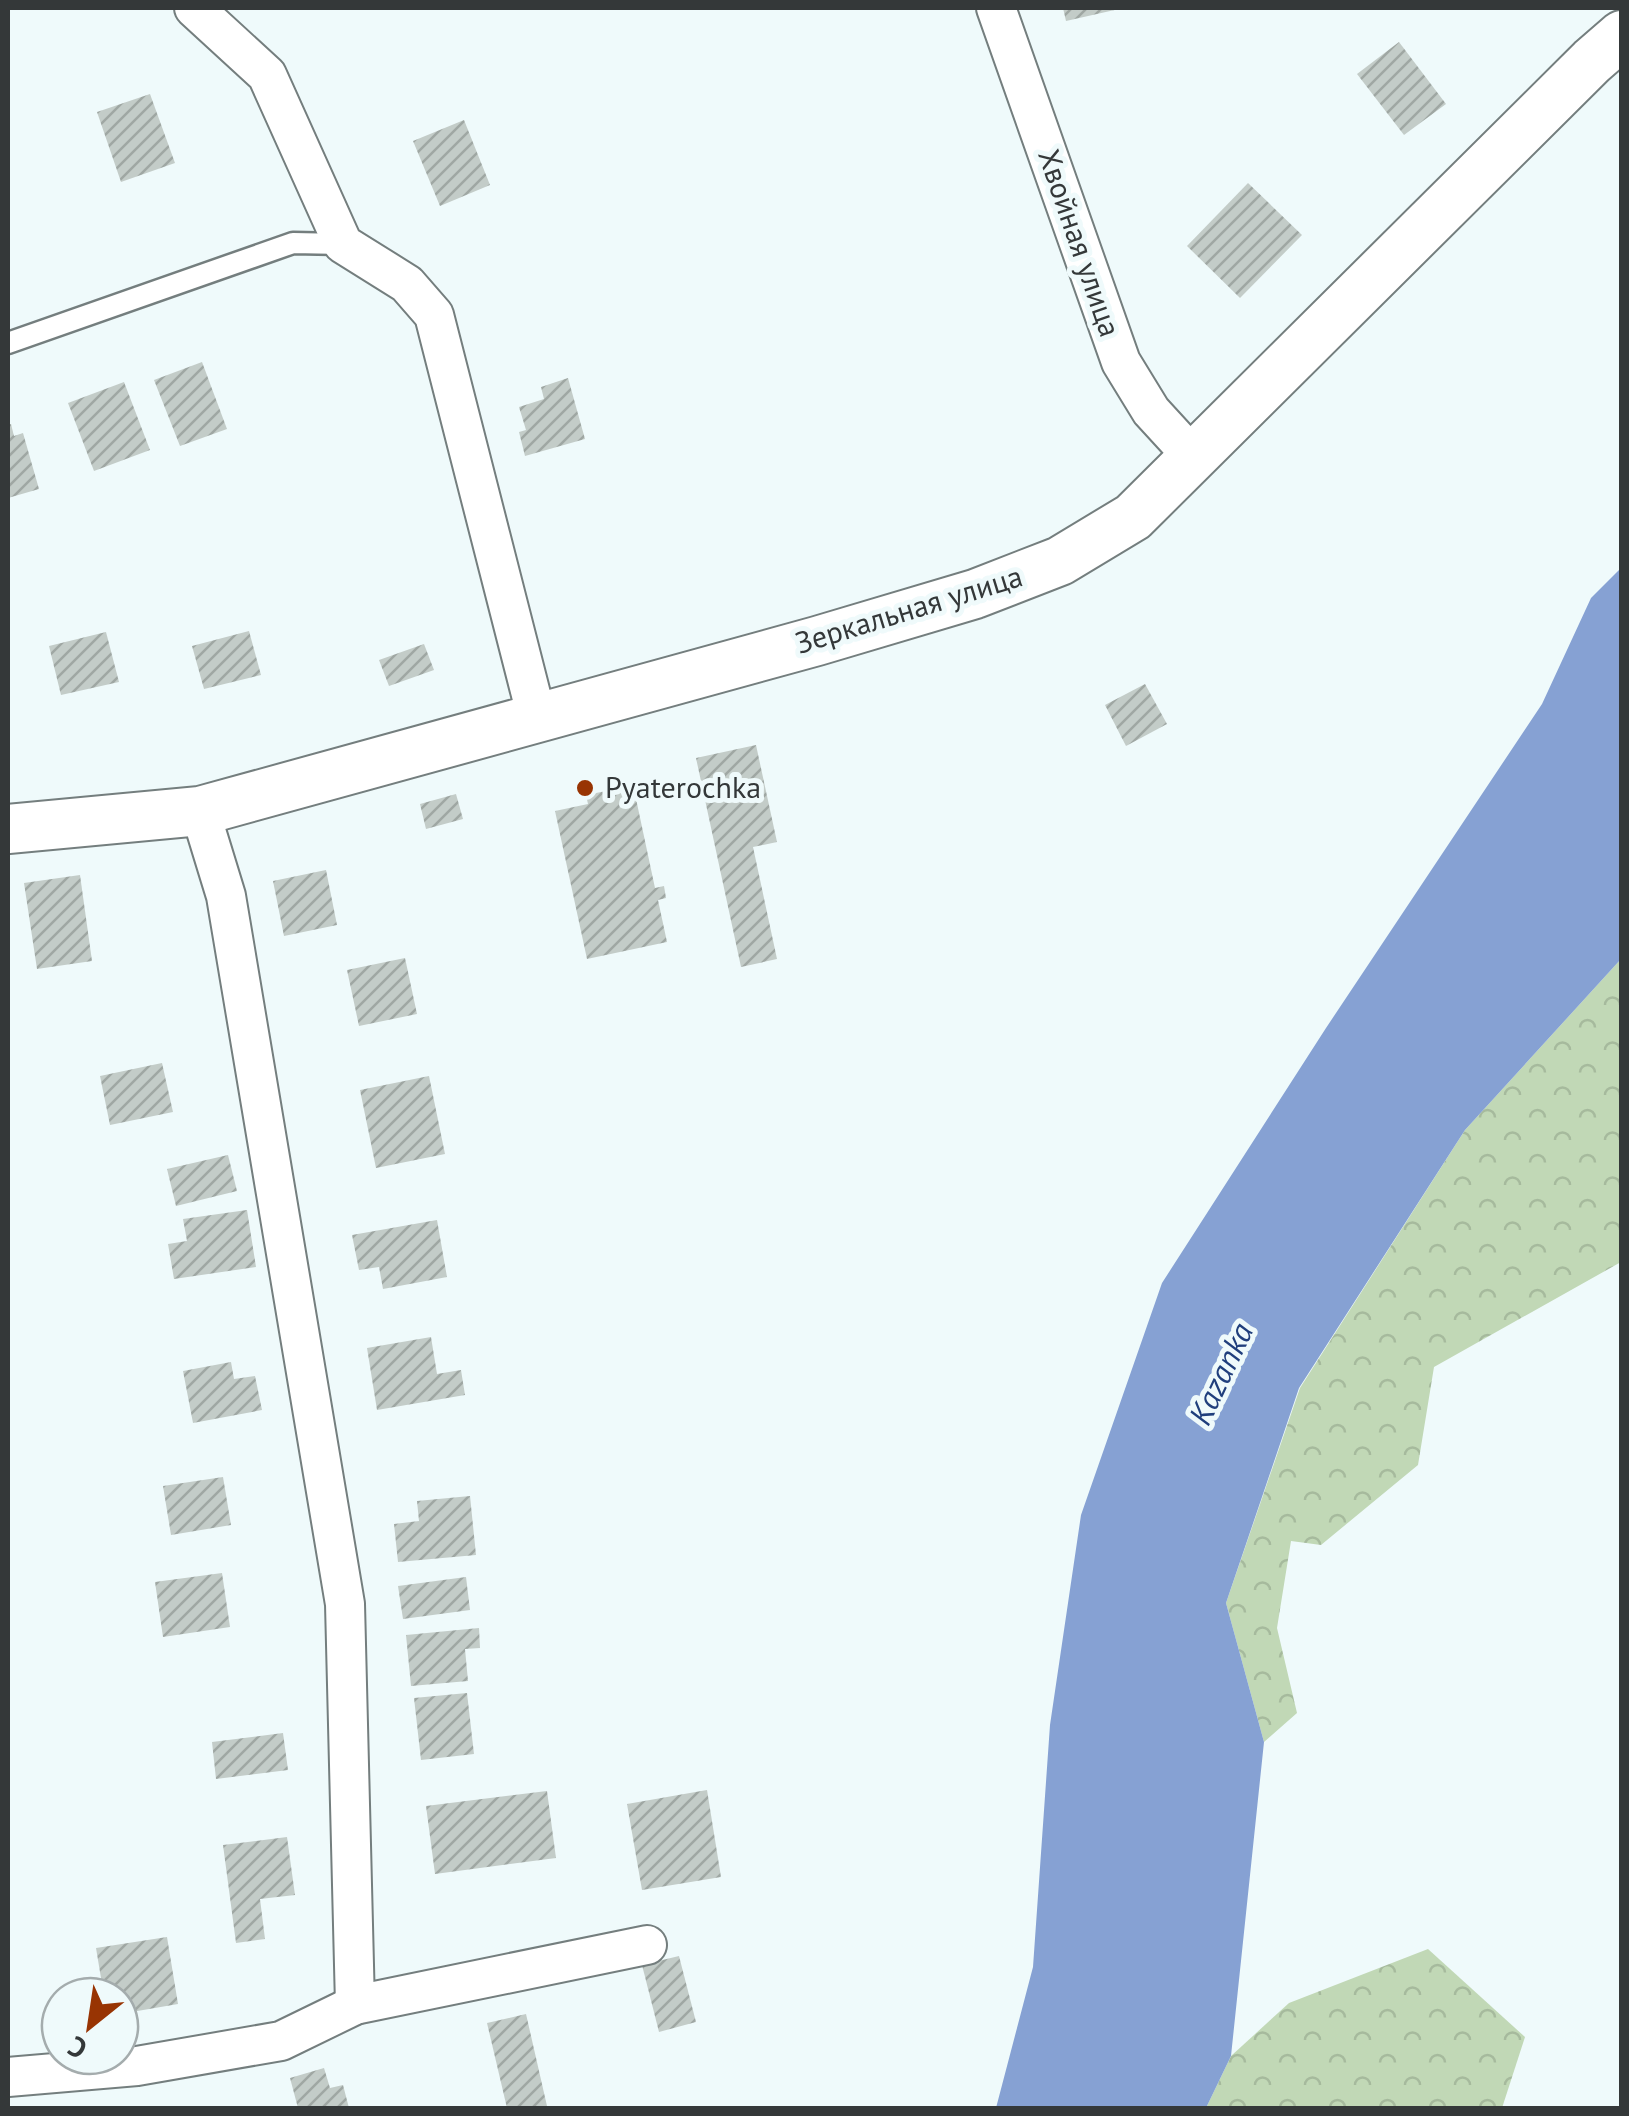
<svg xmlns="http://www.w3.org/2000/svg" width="1629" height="2116" font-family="'PT Sans',sans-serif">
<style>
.forest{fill:url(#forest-crowns)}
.water{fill:#86a1d3}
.building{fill:url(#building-hatch)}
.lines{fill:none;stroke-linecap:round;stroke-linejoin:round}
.service-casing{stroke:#747e7e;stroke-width:25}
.minor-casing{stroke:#747e7e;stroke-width:42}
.tertiary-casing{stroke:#747e7e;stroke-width:52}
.service{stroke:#fff;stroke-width:20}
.minor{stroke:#fff;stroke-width:38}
.tertiary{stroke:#fff;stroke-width:48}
.poi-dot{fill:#983403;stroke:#effafb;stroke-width:4}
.labels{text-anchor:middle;stroke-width:10;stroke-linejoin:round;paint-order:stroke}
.street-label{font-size:30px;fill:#343839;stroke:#effafb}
.poi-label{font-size:30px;fill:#343839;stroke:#effafb;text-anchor:start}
.water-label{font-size:32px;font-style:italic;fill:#203f7c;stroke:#effafb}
</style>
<defs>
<pattern id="forest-crowns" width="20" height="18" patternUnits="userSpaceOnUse" patternTransform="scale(2.5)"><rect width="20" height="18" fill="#c1d8b6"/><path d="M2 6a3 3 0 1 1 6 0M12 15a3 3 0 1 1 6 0" fill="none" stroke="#a6ba9d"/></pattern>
<pattern id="building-hatch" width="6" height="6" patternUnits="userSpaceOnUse" patternTransform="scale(2.5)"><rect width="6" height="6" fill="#c3ccc8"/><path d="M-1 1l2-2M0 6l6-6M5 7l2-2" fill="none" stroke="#9fa7a3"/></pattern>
</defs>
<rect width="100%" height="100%" fill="#effafb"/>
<g class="forest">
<polygon points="1621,959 1621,1262 1434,1367 1418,1465 1321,1545 1291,1541 1277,1628 1297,1713 1264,1742 1226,1603 1300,1388 1465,1130"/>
<polygon points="1428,1949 1525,2037 1502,2108 1206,2108 1231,2056 1289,2003"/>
</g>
<polygon class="water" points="1621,568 1621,959 1465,1130 1299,1388 1226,1603 1264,1742 1231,2056 1206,2108 996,2108 1033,1967 1050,1725 1081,1515 1162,1283 1326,1028 1542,704 1591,598"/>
<g class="building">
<polygon points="1063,8 1118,8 1119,9 1066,21"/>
<polygon points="1399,42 1446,104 1404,135 1357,74"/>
<polygon points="150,94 175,163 121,182 97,112"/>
<polygon points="464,120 490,185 440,206 413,141"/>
<polygon points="1248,183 1302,235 1240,298 1187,246"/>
<polygon points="202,362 227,429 180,446 154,380"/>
<polygon points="568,378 585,439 525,456 519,432 526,430 519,407 544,399 541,387"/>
<polygon points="124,382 150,450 94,471 68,403"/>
<polygon points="11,424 14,436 23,433 39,489 8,498 8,425"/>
<polygon points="249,631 261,675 204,689 192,646"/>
<polygon points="106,632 119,682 61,695 49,646"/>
<polygon points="424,644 434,670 389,686 379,660"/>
<polygon points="1145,684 1167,724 1126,746 1105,705"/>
<polygon points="756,745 777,842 753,847 777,959 741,967 696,758"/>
<polygon points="632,780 655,888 664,886 666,898 658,900 667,942 587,959 555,811 588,804 586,795 611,790 610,784"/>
<polygon points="456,794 463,819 426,829 420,804"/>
<polygon points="326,870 337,925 284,936 273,881"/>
<polygon points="80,875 92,961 37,969 24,883"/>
<polygon points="405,958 417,1014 359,1026 347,970"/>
<polygon points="162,1063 173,1112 110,1125 100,1076"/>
<polygon points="429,1076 445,1154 376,1168 360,1090"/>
<polygon points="228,1155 237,1191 176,1206 167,1169"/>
<polygon points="247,1210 256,1267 174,1279 168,1244 187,1241 183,1219"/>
<polygon points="437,1220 447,1277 383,1289 379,1267 359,1270 352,1235"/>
<polygon points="431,1337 437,1374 461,1370 465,1395 377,1410 367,1348"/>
<polygon points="231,1362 234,1379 255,1376 262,1410 193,1423 183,1371"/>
<polygon points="223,1477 231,1525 171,1535 163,1486"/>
<polygon points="470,1496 476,1555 398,1562 394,1524 419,1521 417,1501"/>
<polygon points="222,1573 230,1627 163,1637 155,1582"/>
<polygon points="466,1577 470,1610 403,1619 398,1586"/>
<polygon points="479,1628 480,1648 465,1649 468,1681 411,1686 406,1635"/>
<polygon points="467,1693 474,1754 421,1760 414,1698"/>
<polygon points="283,1733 288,1770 216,1779 212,1742"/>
<polygon points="707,1790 721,1877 642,1890 627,1804"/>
<polygon points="547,1791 556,1858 435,1874 426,1806"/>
<polygon points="287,1837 295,1895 260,1899 265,1939 236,1943 223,1845"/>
<polygon points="167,1937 178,2004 120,2014 120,1996 104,1996 96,1948"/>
<polygon points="679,1956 696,2022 659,2032 642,1965"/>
<polygon points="526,2014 547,2106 507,2108 487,2023"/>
<polygon points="324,2068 330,2088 343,2085 349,2108 298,2108 290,2078"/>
</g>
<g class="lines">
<g class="service-casing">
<polyline id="service" points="8,343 293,243 343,244"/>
</g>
<g class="minor-casing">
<g id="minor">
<polyline points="194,8 267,75 343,244 407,284 434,315 537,718"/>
<polyline points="996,8 1121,362 1151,411 1195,459"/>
<polyline points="200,811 226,896 345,1604 355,2005"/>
<polyline points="8,2077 137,2066 281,2041 355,2005 647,1945"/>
</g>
</g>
<g class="tertiary-casing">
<polyline id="tertiary" points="8,829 200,811 817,641 975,594 1060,561 1133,517 1592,61 1622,35"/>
</g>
<use href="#service" class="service"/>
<use href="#minor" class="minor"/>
<use href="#tertiary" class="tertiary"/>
</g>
<circle class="poi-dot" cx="585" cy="788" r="10"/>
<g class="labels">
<g class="street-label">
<text transform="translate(1079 243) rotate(71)" y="10">Хвойная улица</text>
<text transform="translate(909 610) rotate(-17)" y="10">Зеркальная улица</text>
</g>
<g class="poi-label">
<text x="605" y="798">Pyaterochka</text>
</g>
<g class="water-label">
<text transform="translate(1221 1374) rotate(-65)" y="11">Kazanka</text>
</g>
</g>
<rect width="1629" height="2116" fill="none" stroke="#343839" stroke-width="20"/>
<g transform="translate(90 2026) rotate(210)"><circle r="48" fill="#effafb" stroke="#a4acad" stroke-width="2.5"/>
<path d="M0-8L18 38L0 25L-18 38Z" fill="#983403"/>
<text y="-15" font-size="28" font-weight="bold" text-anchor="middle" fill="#343839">С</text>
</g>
</svg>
